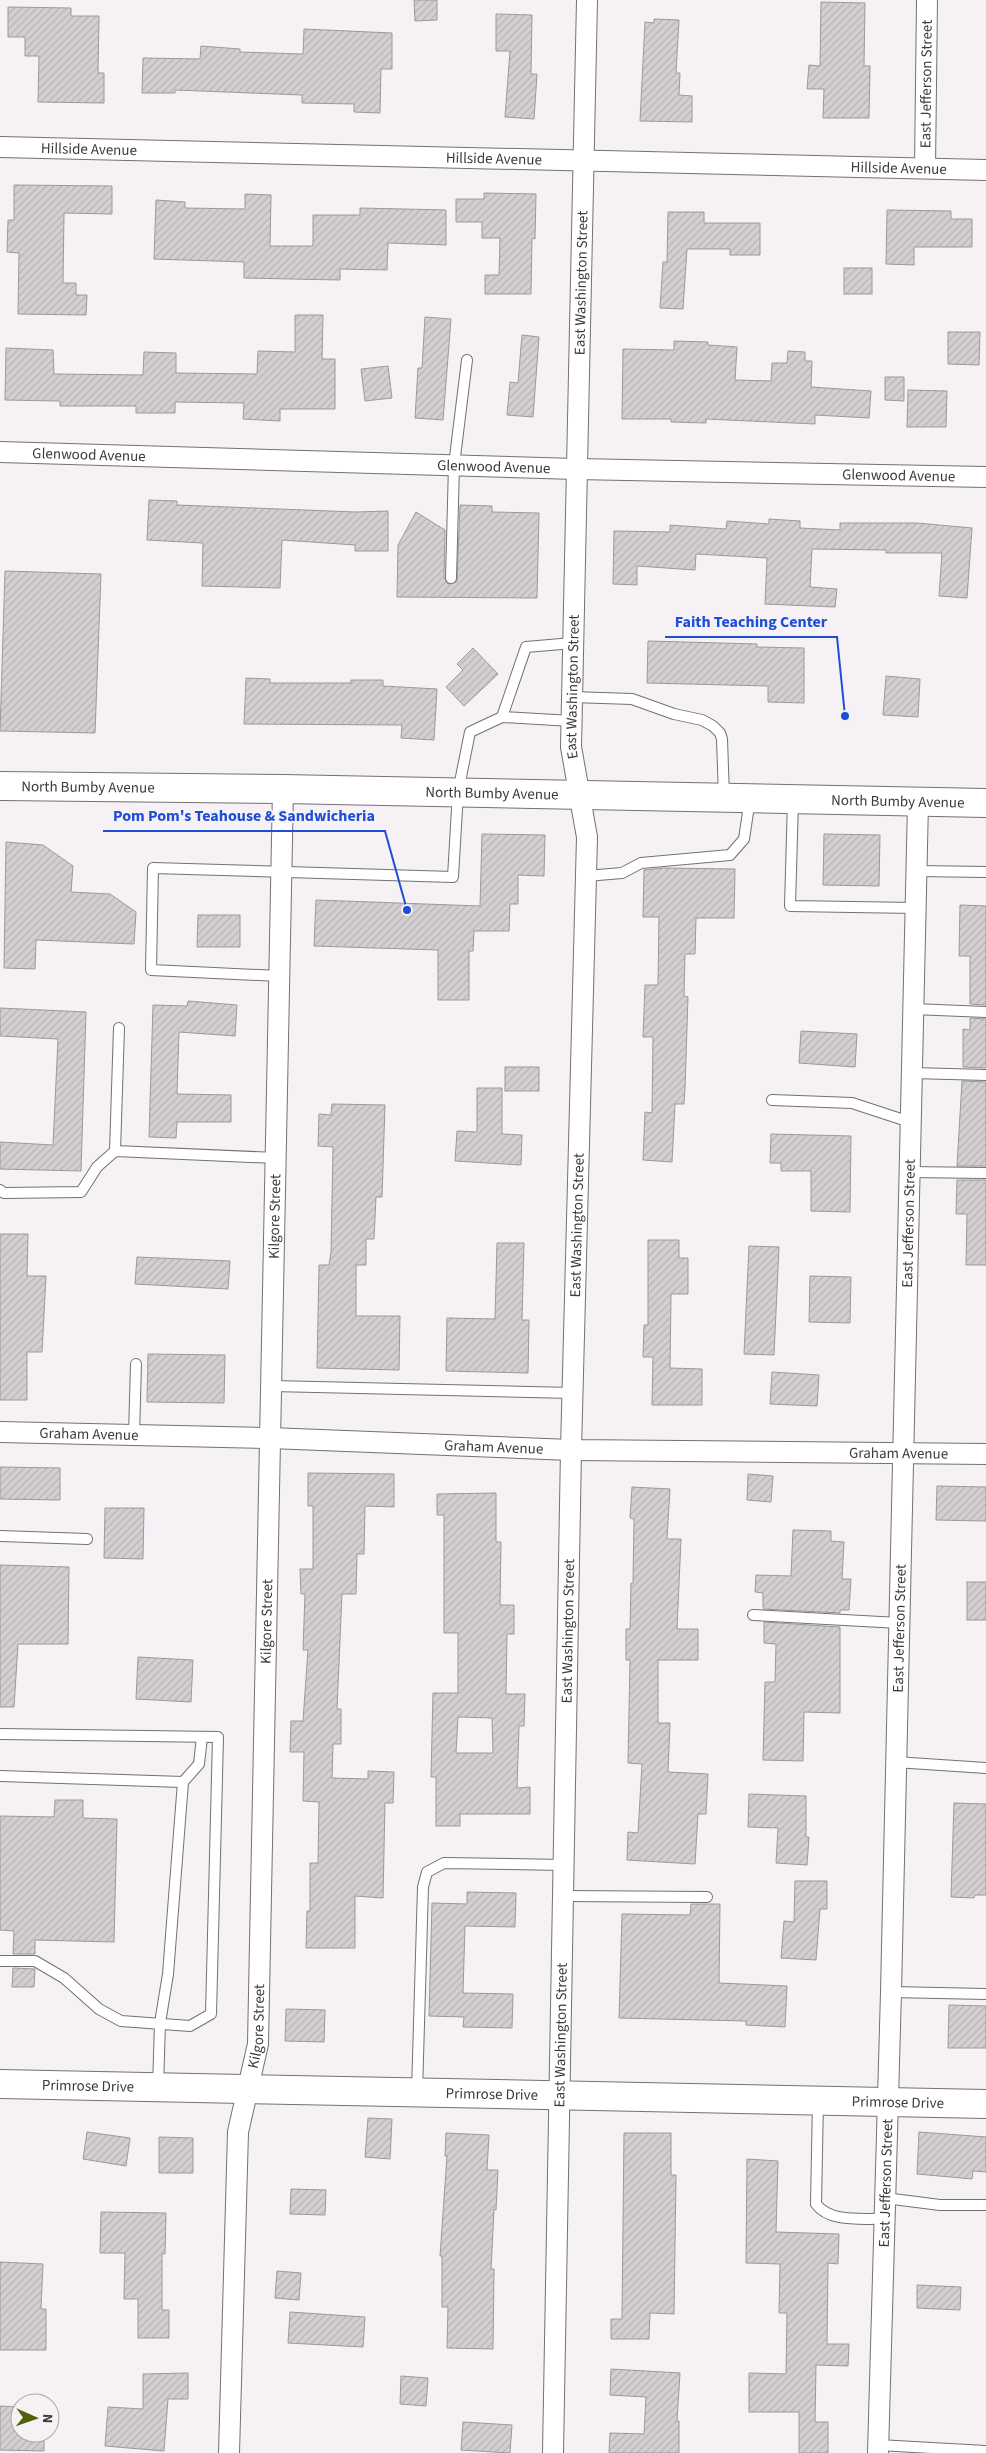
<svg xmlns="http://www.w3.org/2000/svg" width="986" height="2453" font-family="'Source Sans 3',sans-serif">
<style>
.building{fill:url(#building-hatch);stroke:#9c989b;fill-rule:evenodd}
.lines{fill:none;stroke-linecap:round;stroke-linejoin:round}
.lane-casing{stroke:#747073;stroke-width:12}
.street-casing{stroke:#747073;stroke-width:22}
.secondary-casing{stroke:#747073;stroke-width:30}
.lane{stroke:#fff;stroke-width:10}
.street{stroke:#fff;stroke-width:20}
.secondary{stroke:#fff;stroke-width:28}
.labels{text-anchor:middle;stroke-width:4;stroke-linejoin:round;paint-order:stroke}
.street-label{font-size:15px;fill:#3c3a3b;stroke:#f5f1f5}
.leader{fill:none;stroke:#1d4ed8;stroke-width:2}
.callout-dot{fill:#1d4ed8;stroke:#f5f1f5;stroke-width:2}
.callout-label{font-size:16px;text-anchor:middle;font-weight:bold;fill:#1d4ed8;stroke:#f5f1f5;stroke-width:4;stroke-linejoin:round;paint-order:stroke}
</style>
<defs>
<pattern id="building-hatch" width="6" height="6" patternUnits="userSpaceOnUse" patternTransform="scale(1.25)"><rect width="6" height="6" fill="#d4cfd3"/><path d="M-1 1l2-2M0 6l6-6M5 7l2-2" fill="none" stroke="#b7b2b6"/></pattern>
</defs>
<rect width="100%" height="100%" fill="#f5f1f5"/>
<g class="building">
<polygon points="414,0 437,0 437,20 415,21"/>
<polygon points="821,2 865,3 864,66 870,66 869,118 823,118 824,89 807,89 809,65 820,66"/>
<polygon points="8,7 71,8 71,16 99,16 98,73 104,73 104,103 38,102 39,56 25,56 25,37 8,37"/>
<polygon points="496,14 532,15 531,74 537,74 534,119 505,117 510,51 496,51"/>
<polygon points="654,19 679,20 676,73 680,73 679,95 692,96 692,122 640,121 645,22 654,23"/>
<polygon points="304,29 392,33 392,69 381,69 380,113 354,112 354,104 302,103 302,95 175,90 175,93 142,93 143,58 200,59 201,46 240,49 240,52 303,54"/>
<polygon points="14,185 112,186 112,214 64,213 63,283 76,283 76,295 87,295 86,315 18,314 19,253 7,252 8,220 14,220"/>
<polygon points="484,193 536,194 535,239 532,238 531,294 485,294 485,275 499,275 500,238 482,238 482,222 456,222 456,199 484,199"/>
<polygon points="245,194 271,195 270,246 313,246 313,215 360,215 360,208 446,210 446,245 388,243 387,270 340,269 340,280 244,278 244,262 154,259 156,200 185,202 185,208 245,209"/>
<polygon points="887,210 951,211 951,219 972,219 972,247 914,247 914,265 886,264"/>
<polygon points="668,212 704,212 704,223 760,223 760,255 730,255 730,249 687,249 683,309 660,308 663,262 667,262"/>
<rect x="844" y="268" width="28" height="26"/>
<polygon points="295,315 323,315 322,359 335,359 335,409 280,409 280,421 243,419 244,403 175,402 175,413 136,413 136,406 60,406 60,401 5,400 6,348 53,350 54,374 143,375 144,352 176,353 176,373 257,374 258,351 295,352"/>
<polygon points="425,317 451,319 443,420 415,418 418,368 422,368"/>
<polygon points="948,332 980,332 979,365 948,364"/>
<polygon points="522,335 539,337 533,417 507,415 510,382 518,383"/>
<polygon points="674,341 708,342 708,345 737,347 735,380 771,381 772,363 787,363 788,351 805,352 805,361 812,361 811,387 871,391 869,418 815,415 815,424 706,419 706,423 671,422 671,419 622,419 623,349 674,350"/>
<polygon points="388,366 392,398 365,401 361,369"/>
<polygon points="885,377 904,377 904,401 885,400"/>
<polygon points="908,390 947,391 946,427 907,427"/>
<polygon points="149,500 177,501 177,505 356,512 388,511 388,551 355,551 355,545 282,540 280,588 202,586 203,543 147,540"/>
<polygon points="460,505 492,506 492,512 539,513 537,598 397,597 398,545 416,512 445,530 444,578 448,584 457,582"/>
<polygon points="769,519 800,521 800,528 840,530 840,523 917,523 972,528 967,598 939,596 942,553 886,553 886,550 812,549 810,587 837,589 835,607 765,604 767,558 696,554 695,570 637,566 637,585 613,584 614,531 670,532 670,525 726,529 727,521 769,524"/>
<polygon points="5,571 101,574 95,733 0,731"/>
<polygon points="648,641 757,644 757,647 804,648 804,703 768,702 768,686 647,683"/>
<polygon points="473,648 498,674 464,706 446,687 463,670 457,664"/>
<polygon points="886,676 920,679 918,717 883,715"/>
<polygon points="246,678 270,679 270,683 351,683 351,680 383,680 383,686 437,689 434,740 401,738 402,725 244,724"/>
<polygon points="482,834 545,835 544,876 518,875 518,904 510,904 509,931 474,931 473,951 469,951 469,1000 438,1000 438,950 314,946 316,900 480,906"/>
<polygon points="824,834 880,835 879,886 823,885"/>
<polygon points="6,842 43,845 73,866 71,892 110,894 136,912 134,944 36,940 35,969 4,968"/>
<polygon points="663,868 735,869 734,918 696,918 695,954 685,954 684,996 688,997 685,1088 684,1104 675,1104 672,1162 643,1160 645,1112 652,1113 653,1037 643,1037 645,985 658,985 659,917 643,917 644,870"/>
<polygon points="960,905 986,906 986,1005 970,1004 970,956 959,956"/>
<polygon points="198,915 240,915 240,947 197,947"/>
<polygon points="188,1001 237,1005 235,1036 179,1032 177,1094 231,1095 231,1122 177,1122 176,1138 149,1137 153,1005 187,1006"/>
<polygon points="0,1008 86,1012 81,1171 0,1169 0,1142 53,1145 58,1039 0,1036"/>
<polygon points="970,1018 986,1019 986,1068 963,1067 963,1029 970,1030"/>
<polygon points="801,1031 857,1034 855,1067 799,1063"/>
<rect x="505" y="1067" width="34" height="24"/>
<polygon points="962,1081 986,1082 986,1166 957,1166"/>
<polygon points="477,1088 502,1088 502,1134 522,1135 521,1165 455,1161 457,1131 477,1132"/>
<polygon points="332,1104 385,1105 382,1197 376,1197 374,1239 366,1239 366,1265 356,1265 356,1316 400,1316 399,1370 317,1368 319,1265 329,1265 331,1252 333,1147 318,1146 319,1114 331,1115"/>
<polygon points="771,1134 851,1136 850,1212 811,1211 811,1171 781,1171 781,1163 770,1163"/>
<polygon points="957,1180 986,1180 986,1265 966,1265 967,1214 956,1214"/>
<polygon points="0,1234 28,1234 27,1276 46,1276 42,1352 27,1352 27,1400 0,1400"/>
<polygon points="648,1240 679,1240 679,1258 688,1258 688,1294 671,1294 670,1368 702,1369 702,1405 652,1405 653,1357 643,1357 644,1325 648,1325"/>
<polygon points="497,1243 524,1243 522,1320 529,1320 528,1373 446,1371 447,1318 495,1319"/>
<polygon points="749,1246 779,1247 774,1355 744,1354"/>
<polygon points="137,1257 230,1261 228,1289 135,1284"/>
<polygon points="810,1276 851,1277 850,1323 809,1322"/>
<polygon points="148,1354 225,1355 224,1403 147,1402"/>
<polygon points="772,1372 819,1375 817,1406 770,1404"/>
<polygon points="0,1467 60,1468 60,1500 0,1499"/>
<polygon points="308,1473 394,1474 394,1507 365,1506 364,1554 357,1554 356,1594 342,1594 337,1709 341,1709 341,1744 333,1744 332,1778 368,1779 368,1771 394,1772 393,1803 385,1803 383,1898 355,1896 355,1948 306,1948 307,1911 310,1911 310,1863 318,1863 319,1802 303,1801 304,1752 290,1752 291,1721 303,1721 308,1650 303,1650 305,1594 301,1594 300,1569 313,1569 313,1506 308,1506"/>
<polygon points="748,1474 773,1476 771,1502 747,1500"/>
<polygon points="937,1486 986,1487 986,1521 936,1520"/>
<polygon points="632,1487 670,1489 667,1539 681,1539 677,1629 698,1629 698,1660 658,1660 658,1723 670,1723 668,1772 708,1774 706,1814 698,1814 695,1864 627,1860 628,1832 638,1833 642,1764 628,1763 630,1660 626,1660 626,1629 630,1629 631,1583 633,1583 634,1519 630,1518"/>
<path d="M 496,1493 L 496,1542 L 501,1542 L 500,1605 L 514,1605 L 514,1634 L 507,1634 L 506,1694 L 525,1694 L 524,1726 L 519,1726 L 517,1788 L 530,1787 L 530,1814 L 460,1814 L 460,1826 L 436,1826 L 436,1777 L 431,1777 L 433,1693 L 458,1693 L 458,1633 L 444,1633 L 444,1515 L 437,1515 L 437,1494 ZM 458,1717 L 492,1718 L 493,1753 L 456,1753 Z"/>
<polygon points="105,1508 144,1508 143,1559 104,1558"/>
<polygon points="793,1530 831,1531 831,1541 844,1542 842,1579 851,1579 849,1610 840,1610 840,1613 764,1609 763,1607 763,1593 755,1592 756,1575 791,1576"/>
<polygon points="0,1565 69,1567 68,1644 18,1644 14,1707 0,1707"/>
<rect x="967" y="1582" width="19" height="38"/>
<polygon points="764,1622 840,1627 840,1713 804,1712 803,1761 763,1760 765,1682 775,1682 776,1644 764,1643"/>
<polygon points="138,1657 193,1660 191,1702 136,1699"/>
<polygon points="749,1794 806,1796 806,1837 809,1837 807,1865 776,1863 778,1828 748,1827"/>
<polygon points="55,1800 83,1800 83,1818 117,1819 114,1942 35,1940 35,1954 13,1954 14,1931 0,1930 0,1816 54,1817"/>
<polygon points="954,1803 986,1804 986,1895 975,1895 974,1898 951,1897"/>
<polygon points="795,1881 827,1881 827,1909 820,1909 816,1960 781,1958 784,1921 794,1922"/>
<polygon points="467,1892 516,1893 515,1927 465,1926 463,1993 513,1994 512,2028 463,2027 464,2017 429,2016 432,1903 467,1904"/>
<polygon points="691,1904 720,1904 719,1983 787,1986 785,2027 746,2025 746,2021 619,2018 622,1914 690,1915"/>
<polygon points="13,1968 35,1969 34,1987 12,1987"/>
<polygon points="949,2005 986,2006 986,2048 948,2048"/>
<polygon points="286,2009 325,2010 324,2042 285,2041"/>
<polygon points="368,2118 392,2119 390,2159 365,2157"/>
<polygon points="87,2132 130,2138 126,2166 83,2159"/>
<polygon points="919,2132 986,2137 986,2172 973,2171 972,2179 917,2174"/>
<polygon points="446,2133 489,2135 487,2170 498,2170 496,2210 494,2209 491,2269 494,2269 493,2349 447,2348 448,2307 442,2307 442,2256 440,2256 447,2156 445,2156"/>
<polygon points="624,2133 671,2133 671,2175 676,2175 674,2314 650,2313 649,2339 611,2339 611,2319 622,2319"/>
<polygon points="159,2137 193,2138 193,2173 159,2173"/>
<polygon points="747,2159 778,2161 776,2232 839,2234 838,2264 828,2263 827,2344 849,2344 848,2366 816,2365 815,2422 828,2422 828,2453 799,2453 799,2412 749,2412 749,2373 786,2374 787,2313 779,2313 780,2264 746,2263"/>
<polygon points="291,2189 326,2190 325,2215 290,2214"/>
<polygon points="101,2212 166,2213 165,2254 162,2254 162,2310 169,2310 169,2338 138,2338 138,2299 124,2299 125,2253 100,2253"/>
<polygon points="0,2262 43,2264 41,2309 46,2309 46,2350 0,2350"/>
<polygon points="277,2271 301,2273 299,2300 275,2298"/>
<polygon points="917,2285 961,2287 960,2310 917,2308"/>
<polygon points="290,2312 365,2317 363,2347 288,2343"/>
<polygon points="611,2369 680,2373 677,2421 679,2421 679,2453 609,2453 610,2433 644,2434 646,2397 610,2395"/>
<polygon points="188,2373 188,2399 168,2399 164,2451 105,2446 108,2407 143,2409 143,2374"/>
<polygon points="401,2376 428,2378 426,2406 400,2404"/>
<polygon points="0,2406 20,2407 20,2433 44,2433 44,2451 0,2450"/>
<polygon points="463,2422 512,2425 510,2453 461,2450"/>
</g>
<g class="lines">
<g class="lane-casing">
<g id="lane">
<polyline points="451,578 454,465 467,360"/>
<polyline points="572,697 632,699 674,714 702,720 713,726 720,733 722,739 724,797"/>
<polyline points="572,721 502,717 526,647 573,643"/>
<polyline points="793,800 790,906 915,908"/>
<polyline points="916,871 986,872"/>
<polyline points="586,876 622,873 641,863 730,855 744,839 750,799"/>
<polyline points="279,976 151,970 153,868 453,877 458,792 470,732 502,717"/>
<polyline points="913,1009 986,1012"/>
<polyline points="912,1073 986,1075"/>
<polyline points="772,1100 852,1103 910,1122"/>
<polyline points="115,1151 119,1028"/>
<polyline points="909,1172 986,1173"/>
<polyline points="0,1190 4,1193 81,1192 97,1167 115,1151 276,1158"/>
<polyline points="272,1386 573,1393"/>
<polyline points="134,1435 136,1364"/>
<polyline points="0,1536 87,1539"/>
<polyline points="753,1615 899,1623"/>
<polyline points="0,1734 218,1737 211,2014 190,2026 121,2021 99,2009 64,1978 35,1961 0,1961"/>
<polyline points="895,1762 986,1768"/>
<polyline points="0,1776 183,1782"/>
<polyline points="564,1896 707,1897"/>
<polyline points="891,1992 986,1994"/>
<polyline points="158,2087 160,2023 168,1974 183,1782 199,1764 202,1737"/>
<polyline points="417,2092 423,1887 427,1872 444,1863 565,1865"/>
<path d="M 818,2101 L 816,2204 C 830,2223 862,2218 884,2219"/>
<polyline points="885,2198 940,2205 986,2205"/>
<polyline points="878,2445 986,2451"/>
</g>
</g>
<g class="street-casing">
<g id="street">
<path id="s1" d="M 0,147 L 986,170"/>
<path id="s2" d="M 925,168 L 927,0"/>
<path id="s3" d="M 0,452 L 576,469 L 986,477"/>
<path id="s4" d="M 0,1432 L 270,1438 L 571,1450 L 986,1454"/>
<path id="s5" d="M 229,2453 L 238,2132 L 258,2044 L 283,789"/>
<path id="s6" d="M 553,2453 L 571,1450 L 587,837 L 571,747 L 587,0"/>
<path id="s7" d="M 878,2453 L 891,1992 L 918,803"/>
</g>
</g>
<g class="secondary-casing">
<g id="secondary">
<path id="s8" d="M 0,786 L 283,789 L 986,803"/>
<path id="s9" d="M 0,2084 L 986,2104"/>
</g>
</g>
<use href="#lane" class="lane"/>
<use href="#street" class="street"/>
<use href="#secondary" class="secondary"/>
</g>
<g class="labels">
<g class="street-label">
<text dy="5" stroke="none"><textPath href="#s2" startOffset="84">East Jefferson Street</textPath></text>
<text dy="5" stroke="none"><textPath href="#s1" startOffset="89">Hillside Avenue</textPath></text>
<text dy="5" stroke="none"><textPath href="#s1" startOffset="494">Hillside Avenue</textPath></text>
<text dy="5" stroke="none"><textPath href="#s1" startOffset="899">Hillside Avenue</textPath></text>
<text dy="5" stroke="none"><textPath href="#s6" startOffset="2172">East Washington Street</textPath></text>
<text dy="5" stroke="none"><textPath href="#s3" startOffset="89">Glenwood Avenue</textPath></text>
<text dy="5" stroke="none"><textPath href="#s3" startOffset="494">Glenwood Avenue</textPath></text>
<text dy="5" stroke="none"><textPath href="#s3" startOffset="899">Glenwood Avenue</textPath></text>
<text dy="5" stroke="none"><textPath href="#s6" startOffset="1768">East Washington Street</textPath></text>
<text dy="5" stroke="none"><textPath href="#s8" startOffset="88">North Bumby Avenue</textPath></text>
<text dy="5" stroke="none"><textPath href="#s8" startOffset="492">North Bumby Avenue</textPath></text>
<text dy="5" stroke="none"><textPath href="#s8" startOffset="898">North Bumby Avenue</textPath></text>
<text dy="5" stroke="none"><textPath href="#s5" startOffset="1239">Kilgore Street</textPath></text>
<text dy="5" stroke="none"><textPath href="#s7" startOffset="1230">East Jefferson Street</textPath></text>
<text dy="5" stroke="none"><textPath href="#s6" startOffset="1228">East Washington Street</textPath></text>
<text dy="5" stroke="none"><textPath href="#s4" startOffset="89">Graham Avenue</textPath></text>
<text dy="5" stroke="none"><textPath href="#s4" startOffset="494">Graham Avenue</textPath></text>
<text dy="5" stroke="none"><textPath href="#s4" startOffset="899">Graham Avenue</textPath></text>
<text dy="5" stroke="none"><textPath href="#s5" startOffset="834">Kilgore Street</textPath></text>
<text dy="5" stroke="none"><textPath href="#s7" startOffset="825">East Jefferson Street</textPath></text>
<text dy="5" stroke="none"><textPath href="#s6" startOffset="822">East Washington Street</textPath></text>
<text dy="5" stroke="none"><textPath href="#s5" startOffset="429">Kilgore Street</textPath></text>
<text dy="5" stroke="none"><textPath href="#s6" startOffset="418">East Washington Street</textPath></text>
<text dy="5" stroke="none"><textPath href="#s9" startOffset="88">Primrose Drive</textPath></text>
<text dy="5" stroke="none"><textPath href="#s9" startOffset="492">Primrose Drive</textPath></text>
<text dy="5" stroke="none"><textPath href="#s9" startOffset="898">Primrose Drive</textPath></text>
<text dy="5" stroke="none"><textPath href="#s7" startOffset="270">East Jefferson Street</textPath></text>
</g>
</g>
<path class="leader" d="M845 716L837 637H665M407 910L385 831H103"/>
<g class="callout-dot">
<circle cx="845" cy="716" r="5"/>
<circle cx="407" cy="910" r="5"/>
</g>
<g class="callout-label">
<text x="751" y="627">Faith Teaching Center</text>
<text x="244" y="821">Pom Pom's Teahouse &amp; Sandwicheria</text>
</g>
<g transform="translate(35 2418) rotate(92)"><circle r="24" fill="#f5f1f5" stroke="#aba8ab"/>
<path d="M0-4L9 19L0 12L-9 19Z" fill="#4f6209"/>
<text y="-8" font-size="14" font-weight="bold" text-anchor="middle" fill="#3c3a3b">N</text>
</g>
</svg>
